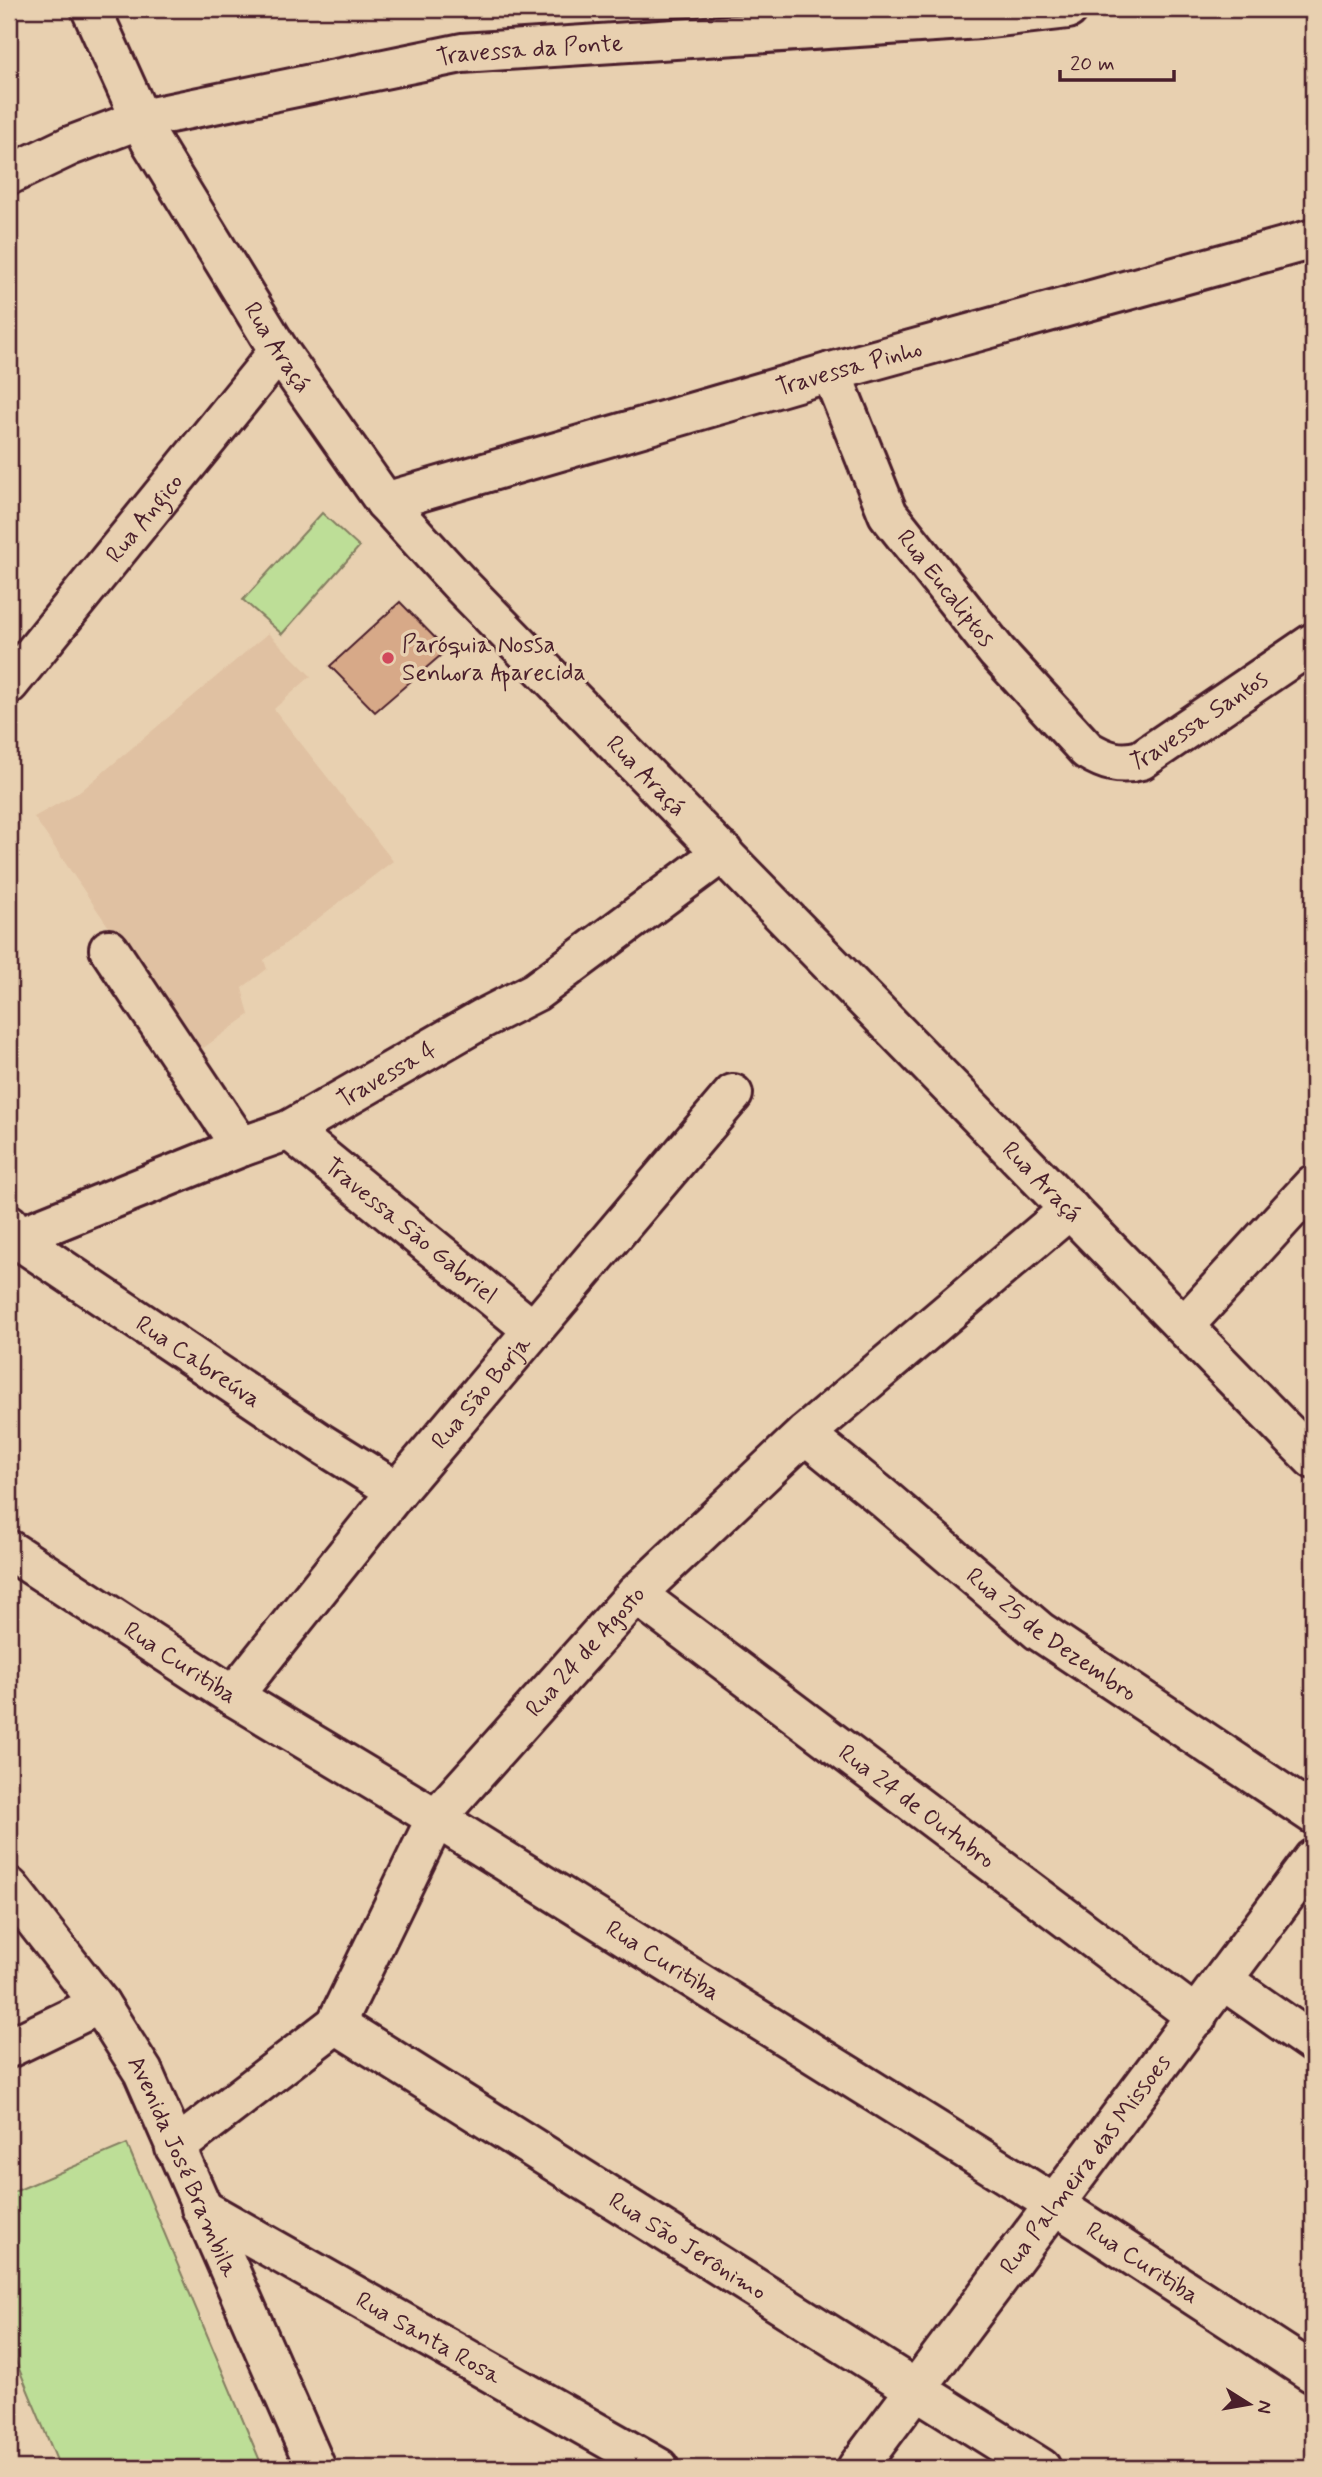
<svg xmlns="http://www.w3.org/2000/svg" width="1322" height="2477" font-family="Mynerve,sans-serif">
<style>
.built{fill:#e0c1a2}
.green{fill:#bdde97;stroke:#847e61;stroke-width:2}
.building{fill:#d7a988;stroke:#4a1f2b;stroke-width:2}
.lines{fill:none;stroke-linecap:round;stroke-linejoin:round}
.minor-casing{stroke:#4a1f2b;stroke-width:44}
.tertiary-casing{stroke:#4a1f2b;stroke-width:44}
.secondary-casing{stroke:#4a1f2b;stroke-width:44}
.minor{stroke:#e8d0b0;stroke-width:38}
.tertiary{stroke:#e8d0b0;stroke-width:38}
.secondary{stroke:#e8d0b0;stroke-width:38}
.poi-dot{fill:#d1495b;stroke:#e8d0b0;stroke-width:2.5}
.labels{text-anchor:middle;stroke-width:7;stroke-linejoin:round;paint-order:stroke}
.street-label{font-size:24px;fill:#4a1f2b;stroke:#e8d0b0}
.poi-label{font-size:24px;fill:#4a1f2b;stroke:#e8d0b0;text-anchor:start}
</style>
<rect width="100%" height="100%" fill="#e8d0b0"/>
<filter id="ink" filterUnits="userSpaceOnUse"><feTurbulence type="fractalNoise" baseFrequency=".0143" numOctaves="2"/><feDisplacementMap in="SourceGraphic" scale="14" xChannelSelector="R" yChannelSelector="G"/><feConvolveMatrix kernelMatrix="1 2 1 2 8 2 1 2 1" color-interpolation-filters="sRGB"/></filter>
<g filter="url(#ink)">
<polygon class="built" points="268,633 311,676 274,709 393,861 264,960 267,969 242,988 249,1015 195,1054 34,817 81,791"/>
<g class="green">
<polygon points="322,513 359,547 282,634 243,600"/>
<polygon points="127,2144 263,2468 60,2468 9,2345 9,2194"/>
</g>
<polygon class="building" points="400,602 447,650 375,712 330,666"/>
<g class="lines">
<g class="minor-casing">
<g id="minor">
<path id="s1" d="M 91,9 L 150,140 L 279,351 L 385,502 L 462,586 L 1313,1459"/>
<path id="s2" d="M 831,372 L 888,514 L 997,652 L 1087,750 C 1105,761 1120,766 1141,760 L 1313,643"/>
<path id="s3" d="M 385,502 L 831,372 L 1313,239"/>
<path id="s4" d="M 9,684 L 279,351"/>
<polyline points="109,949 241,1147"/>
<path id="s5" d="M 289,1130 L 533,1330"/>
<path id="s6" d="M 9,1224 L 16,1238 L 322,1444 L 397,1491"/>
<path id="s7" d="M 16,1238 L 241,1147 L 289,1130 L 482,1019 L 535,992 L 723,852"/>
<polyline points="1184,1326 1313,1185"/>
<path id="s8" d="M 805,1434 L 881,1496 L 1039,1631 L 1313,1814"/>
<path id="s9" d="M 636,1594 L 1197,2017"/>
<path id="s10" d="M 233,1696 L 397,1491 L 733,1094"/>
<polyline points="1224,1981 1313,2043"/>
<path id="s11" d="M 336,2024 L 1041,2468"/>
<polyline points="9,2048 100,2004"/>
<path id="s12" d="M 175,2148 L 336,2024 L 436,1818 L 636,1594 L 805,1434 L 1070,1209"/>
<path id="s13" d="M 201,2208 L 659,2468"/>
<path id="s14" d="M 857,2468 L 1313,1859"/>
</g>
</g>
<g class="tertiary-casing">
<g id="tertiary">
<path id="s15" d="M 9,1550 L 233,1696 L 436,1818 L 1054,2204 L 1313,2373"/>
</g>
</g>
<g class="secondary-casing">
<g id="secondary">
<path id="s16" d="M 9,175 L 70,146 L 141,119 L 462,53 L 980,19 L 1068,9"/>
<path id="s17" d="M 9,1887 L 100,2004 L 143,2072 L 316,2468"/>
</g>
</g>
<use href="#minor" class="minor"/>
<use href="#tertiary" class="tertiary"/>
<use href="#secondary" class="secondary"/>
</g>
</g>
<circle class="poi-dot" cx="388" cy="658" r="7"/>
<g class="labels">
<g class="street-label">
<text dy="8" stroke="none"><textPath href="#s16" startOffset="539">Travessa da Ponte</textPath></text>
<text dy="8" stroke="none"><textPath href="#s1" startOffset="387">Rua Araçá</textPath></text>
<text dy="8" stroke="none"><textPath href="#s3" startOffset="483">Travessa Pinho</textPath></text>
<text dy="8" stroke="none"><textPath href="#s4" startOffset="214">Rua Angico</textPath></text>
<text dy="8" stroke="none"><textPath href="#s2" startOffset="247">Rua Eucaliptos</textPath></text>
<text dy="8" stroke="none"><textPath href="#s2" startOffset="588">Travessa Santos</textPath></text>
<text dy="8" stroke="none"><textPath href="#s1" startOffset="954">Rua Araçá</textPath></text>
<text dy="8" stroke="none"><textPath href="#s7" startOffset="406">Travessa 4</textPath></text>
<text dy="8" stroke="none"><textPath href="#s1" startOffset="1521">Rua Araçá</textPath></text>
<text dy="8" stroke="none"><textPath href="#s5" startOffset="158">Travessa São Gabriel</textPath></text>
<text dy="8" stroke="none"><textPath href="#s6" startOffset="236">Rua Cabreúva</textPath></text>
<text dy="8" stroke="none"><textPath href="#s10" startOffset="392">Rua São Borja</textPath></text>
<text dy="8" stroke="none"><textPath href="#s8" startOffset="318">Rua 25 de Dezembro</textPath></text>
<text dy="8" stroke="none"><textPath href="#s12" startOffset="656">Rua 24 de Agosto</textPath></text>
<text dy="8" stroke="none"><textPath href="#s15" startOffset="205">Rua Curitiba</textPath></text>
<text dy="8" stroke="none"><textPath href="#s9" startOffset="352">Rua 24 de Outubro</textPath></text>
<text dy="8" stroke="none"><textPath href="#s15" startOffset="772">Rua Curitiba</textPath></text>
<text dy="8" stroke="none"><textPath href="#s14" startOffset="380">Rua Palmeira das Missoes</textPath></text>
<text dy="8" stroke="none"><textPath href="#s17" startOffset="331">Avenida José Brambila</textPath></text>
<text dy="8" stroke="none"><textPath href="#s11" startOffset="416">Rua São Jerônimo</textPath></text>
<text dy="8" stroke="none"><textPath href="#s15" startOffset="1339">Rua Curitiba</textPath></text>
<text dy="8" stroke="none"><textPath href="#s13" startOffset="262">Rua Santa Rosa</textPath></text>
</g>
<g class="poi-label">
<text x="402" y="652">Paróquia Nossa<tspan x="402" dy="28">Senhora Aparecida</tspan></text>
</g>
</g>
<rect width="1322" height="2477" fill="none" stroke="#e8d0b0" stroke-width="35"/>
<rect x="18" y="18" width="1287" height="2442" fill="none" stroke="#4a1f2b" stroke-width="2.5" filter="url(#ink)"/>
<g transform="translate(1249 2404) rotate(101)" stroke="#e8d0b0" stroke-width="5" paint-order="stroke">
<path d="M0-5L12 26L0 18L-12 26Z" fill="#4a1f2b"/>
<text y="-10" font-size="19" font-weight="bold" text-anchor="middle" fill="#4a1f2b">N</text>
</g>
<path d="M1060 70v10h114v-10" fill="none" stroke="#4a1f2b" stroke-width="3.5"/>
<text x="1070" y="70" font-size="21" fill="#4a1f2b" stroke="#e8d0b0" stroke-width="5" paint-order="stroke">20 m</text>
</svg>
